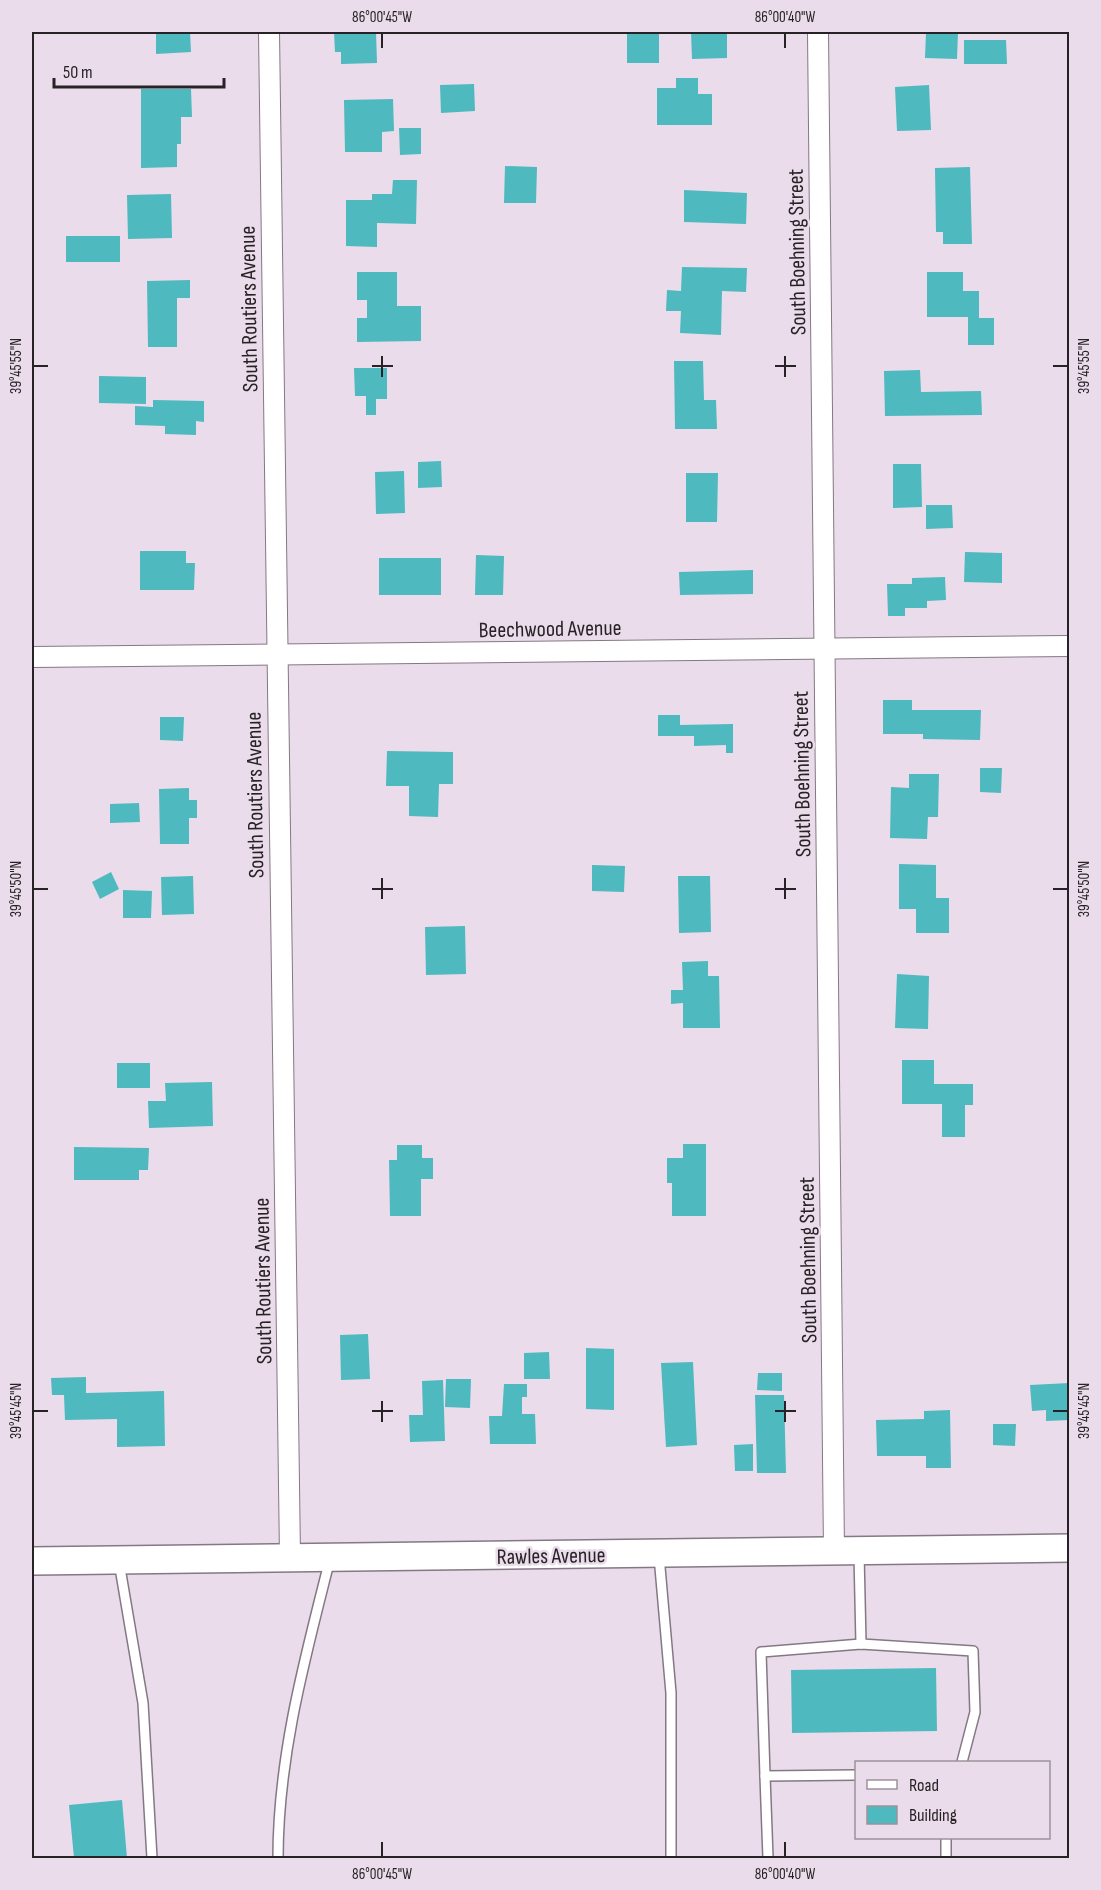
<svg xmlns="http://www.w3.org/2000/svg" width="1101" height="1890" font-family="'Sofia Sans Condensed',sans-serif">
<style>
.building{fill:#4eb9bf}
.lines{fill:none;stroke-linecap:round;stroke-linejoin:round}
.lane-casing{stroke:#847884;stroke-width:12}
.street-casing{stroke:#847884;stroke-width:22}
.secondary-casing{stroke:#847884;stroke-width:30}
.lane{stroke:#fff;stroke-width:9}
.street{stroke:#fff;stroke-width:20}
.secondary{stroke:#fff;stroke-width:27}
.ticks{fill:none;stroke:#272226;stroke-width:2}
.labels{text-anchor:middle;stroke-width:5;stroke-linejoin:round;paint-order:stroke}
.street-label{font-size:22px;fill:#272226;stroke:#eadcea}
.neatline{fill:none;stroke:#272226;stroke-width:2}
.ticks-label{font-size:15px;text-anchor:middle;fill:#272226}
</style>
<rect width="100%" height="100%" fill="#eadcea"/>
<g class="building">
<polygon points="133,32 150,32 150,33 133,34"/>
<polygon points="156,32 190,32 191,52 156,54"/>
<polygon points="334,32 376,32 377,63 341,64 341,52 335,52"/>
<rect x="627" y="32" width="32" height="31"/>
<polygon points="691,32 727,33 727,58 692,59"/>
<polygon points="926,32 958,32 957,59 925,58"/>
<polygon points="964,40 1006,40 1007,64 964,64"/>
<polygon points="676,78 698,78 698,94 712,94 712,125 657,125 657,88 676,88"/>
<polygon points="474,84 475,111 441,113 440,85"/>
<polygon points="929,85 931,130 897,131 895,87"/>
<polygon points="141,89 191,89 192,117 181,117 181,144 177,144 177,167 141,168"/>
<polygon points="393,99 394,131 382,132 382,152 345,152 344,100"/>
<polygon points="399,128 421,128 421,154 400,155"/>
<polygon points="505,166 537,167 536,203 504,203"/>
<polygon points="970,167 972,244 943,244 943,232 936,232 935,168"/>
<polygon points="393,180 417,180 416,224 377,223 377,247 346,246 346,200 372,200 372,194 392,194"/>
<polygon points="684,190 747,193 746,224 684,222"/>
<polygon points="171,194 172,238 128,239 127,195"/>
<rect x="66" y="236" width="54" height="26"/>
<polygon points="682,267 747,268 746,292 722,291 721,335 680,333 681,311 666,311 667,290 681,291"/>
<polygon points="357,272 397,272 397,306 421,306 421,341 357,342 357,318 367,318 367,300 357,300"/>
<polygon points="927,272 963,272 963,291 979,291 979,318 994,318 994,345 968,345 968,317 927,317"/>
<polygon points="190,280 190,298 177,298 177,347 148,347 147,281"/>
<polygon points="674,361 703,361 704,400 716,400 717,429 675,429"/>
<polygon points="354,368 387,368 387,399 376,399 376,415 366,415 366,396 355,396"/>
<polygon points="920,370 921,392 981,391 982,415 885,416 884,371"/>
<polygon points="99,376 146,377 146,404 99,403"/>
<polygon points="153,400 204,401 204,422 196,421 196,435 165,434 165,426 135,425 135,406 153,407"/>
<polygon points="441,461 442,487 418,488 418,462"/>
<polygon points="893,464 921,464 922,507 893,508"/>
<polygon points="404,471 405,513 376,514 375,472"/>
<polygon points="686,473 718,473 717,522 686,522"/>
<polygon points="926,505 952,505 953,528 926,529"/>
<polygon points="140,551 186,551 186,563 195,563 194,590 140,590"/>
<polygon points="965,552 1002,553 1002,583 964,582"/>
<polygon points="476,555 504,556 503,595 475,595"/>
<rect x="379" y="558" width="62" height="37"/>
<polygon points="753,570 753,594 680,595 679,572"/>
<polygon points="945,577 946,600 927,601 927,608 905,608 905,616 888,616 887,584 912,584 912,578"/>
<polygon points="883,700 912,700 912,710 981,710 980,740 923,739 923,734 883,734"/>
<polygon points="658,715 680,715 680,725 733,724 733,753 726,753 726,745 694,746 694,736 658,736"/>
<polygon points="160,717 184,717 183,741 160,740"/>
<polygon points="387,751 453,752 453,784 439,784 438,817 409,816 409,786 386,786"/>
<polygon points="980,768 1002,768 1001,793 980,792"/>
<polygon points="909,774 939,774 938,817 928,817 927,839 890,838 891,787 909,788"/>
<polygon points="189,788 189,800 197,800 197,818 189,818 189,844 160,844 159,789"/>
<polygon points="139,803 140,822 110,823 110,804"/>
<polygon points="899,864 936,865 936,898 949,898 949,933 916,933 916,909 899,909"/>
<polygon points="592,865 625,866 624,892 592,891"/>
<polygon points="111,872 119,889 100,899 92,882"/>
<polygon points="193,876 194,914 162,915 161,877"/>
<polygon points="678,876 710,876 711,932 679,933"/>
<polygon points="123,890 152,891 151,918 123,918"/>
<polygon points="465,926 466,974 426,975 425,927"/>
<polygon points="708,961 708,976 719,976 720,1028 683,1028 683,1003 671,1004 671,990 683,990 682,962"/>
<polygon points="897,974 929,976 928,1029 895,1028"/>
<polygon points="902,1060 934,1060 934,1084 973,1084 973,1105 965,1105 965,1137 942,1137 942,1104 902,1104"/>
<rect x="117" y="1063" width="33" height="25"/>
<polygon points="212,1082 213,1126 149,1128 148,1101 166,1101 165,1083"/>
<polygon points="683,1144 706,1144 706,1216 672,1216 672,1183 667,1183 667,1158 683,1158"/>
<polygon points="397,1145 422,1145 422,1158 433,1158 433,1179 421,1179 421,1216 390,1216 389,1160 397,1160"/>
<polygon points="74,1147 149,1148 148,1170 139,1170 139,1180 74,1180"/>
<polygon points="368,1334 370,1379 341,1380 340,1335"/>
<polygon points="586,1348 614,1349 614,1410 586,1409"/>
<polygon points="549,1352 550,1379 524,1379 524,1353"/>
<polygon points="693,1362 697,1445 666,1447 661,1363"/>
<polygon points="758,1373 782,1373 782,1391 757,1390"/>
<polygon points="86,1377 86,1393 164,1391 165,1446 117,1447 117,1419 65,1420 64,1395 52,1395 51,1378"/>
<polygon points="446,1379 471,1379 470,1408 445,1407"/>
<polygon points="443,1380 445,1441 410,1442 409,1415 423,1415 422,1381"/>
<polygon points="1070,1383 1070,1420 1046,1421 1046,1410 1032,1411 1030,1385"/>
<polygon points="504,1384 527,1384 527,1397 522,1397 522,1414 535,1414 536,1444 490,1444 489,1416 502,1416"/>
<polygon points="755,1395 784,1395 786,1473 757,1473"/>
<polygon points="950,1410 951,1468 926,1468 926,1456 877,1456 876,1420 924,1419 924,1411"/>
<polygon points="993,1424 1016,1424 1015,1446 993,1445"/>
<polygon points="753,1444 753,1471 735,1471 734,1445"/>
<polygon points="936,1668 937,1731 792,1733 791,1670"/>
<polygon points="122,1800 127,1858 74,1858 69,1805"/>
</g>
<g class="lines">
<g class="lane-casing">
<g id="lane">
<polyline points="859,1554 861,1644"/>
<polyline points="659,1556 671,1693 671,1858"/>
<polyline points="119,1562 143,1703 152,1858"/>
<polyline points="856,1775 765,1776 761,1652 861,1644 973,1651 975,1712 962,1762"/>
<polyline points="765,1776 768,1858"/>
<path d="M 278,1858 C 278,1756 305,1658 330,1559"/>
<polyline points="946,1858 946,1838"/>
</g>
</g>
<g class="street-casing">
<g id="street">
<polyline points="269,32 290,1557"/>
<polyline points="818,32 834,1552"/>
<polyline points="32,657 1070,646"/>
</g>
</g>
<g class="secondary-casing">
<polyline id="secondary" points="32,1561 1070,1548"/>
</g>
<use href="#lane" class="lane"/>
<use href="#street" class="street"/>
<use href="#secondary" class="secondary"/>
</g>
<path class="ticks" d="M 382,33 L 382,48M 785,33 L 785,48M 382,356 L 382,377M 785,356 L 785,377M 33,366 L 48,366M 372,366 L 393,366M 775,366 L 796,366M 1053,366 L 1068,366M 382,878 L 382,899M 785,878 L 785,899M 33,889 L 48,889M 372,889 L 393,889M 775,889 L 796,889M 1053,889 L 1068,889M 382,1401 L 382,1422M 785,1401 L 785,1422M 33,1411 L 48,1411M 372,1411 L 393,1411M 775,1411 L 796,1411M 1053,1411 L 1068,1411M 382,1842 L 382,1857M 785,1842 L 785,1857"/>
<g class="labels">
<g class="street-label">
<text transform="translate(796 252) rotate(-91)" y="8">South Boehning Street</text>
<text transform="translate(248 309) rotate(-91)" y="8">South Routiers Avenue</text>
<text transform="translate(550 628) rotate(-1)" y="8">Beechwood Avenue</text>
<text transform="translate(801 774) rotate(-91)" y="8">South Boehning Street</text>
<text transform="translate(254 795) rotate(-91)" y="8">South Routiers Avenue</text>
<text transform="translate(807 1260) rotate(-91)" y="8">South Boehning Street</text>
<text transform="translate(262 1281) rotate(-91)" y="8">South Routiers Avenue</text>
<text transform="translate(551 1555) rotate(-1)" y="8">Rawles Avenue</text>
</g>
</g>
<rect width="1101" height="1890" fill="none" stroke="#eadcea" stroke-width="66"/>
<rect x="855" y="1761" width="195" height="78" fill="#eadcea" stroke="#9c929c" stroke-width="1.5"/>
<rect x="867" y="1780" width="30" height="9" fill="#ffffff" stroke="#9c929c" stroke-width="1.5"/>
<text x="909" y="1791" font-size="18" fill="#272226">Road</text>
<rect x="867" y="1806" width="30" height="18" fill="#4eb9bf" stroke="#9c929c" stroke-width="1.5"/>
<text x="909" y="1821" font-size="18" fill="#272226">Building</text>
<path d="M54 78v9h170v-9" fill="none" stroke="#272226" stroke-width="3"/>
<text x="63" y="78" font-size="18" fill="#272226" stroke="#eadcea" stroke-width="4.5" paint-order="stroke">50 m</text>
<rect x="33" y="33" width="1035" height="1824" class="neatline"/>
<g class="ticks-label">
<text x="382" y="22">86°00'45"W</text>
<text x="785" y="22">86°00'40"W</text>
<text transform="translate(16 366) rotate(-90)" y="5">39°45'55"N</text>
<text transform="translate(1084 366) rotate(-90)" y="5">39°45'55"N</text>
<text transform="translate(16 889) rotate(-90)" y="5">39°45'50"N</text>
<text transform="translate(1084 889) rotate(-90)" y="5">39°45'50"N</text>
<text transform="translate(16 1411) rotate(-90)" y="5">39°45'45"N</text>
<text transform="translate(1084 1411) rotate(-90)" y="5">39°45'45"N</text>
<text x="382" y="1879">86°00'45"W</text>
<text x="785" y="1879">86°00'40"W</text>
</g>
</svg>
